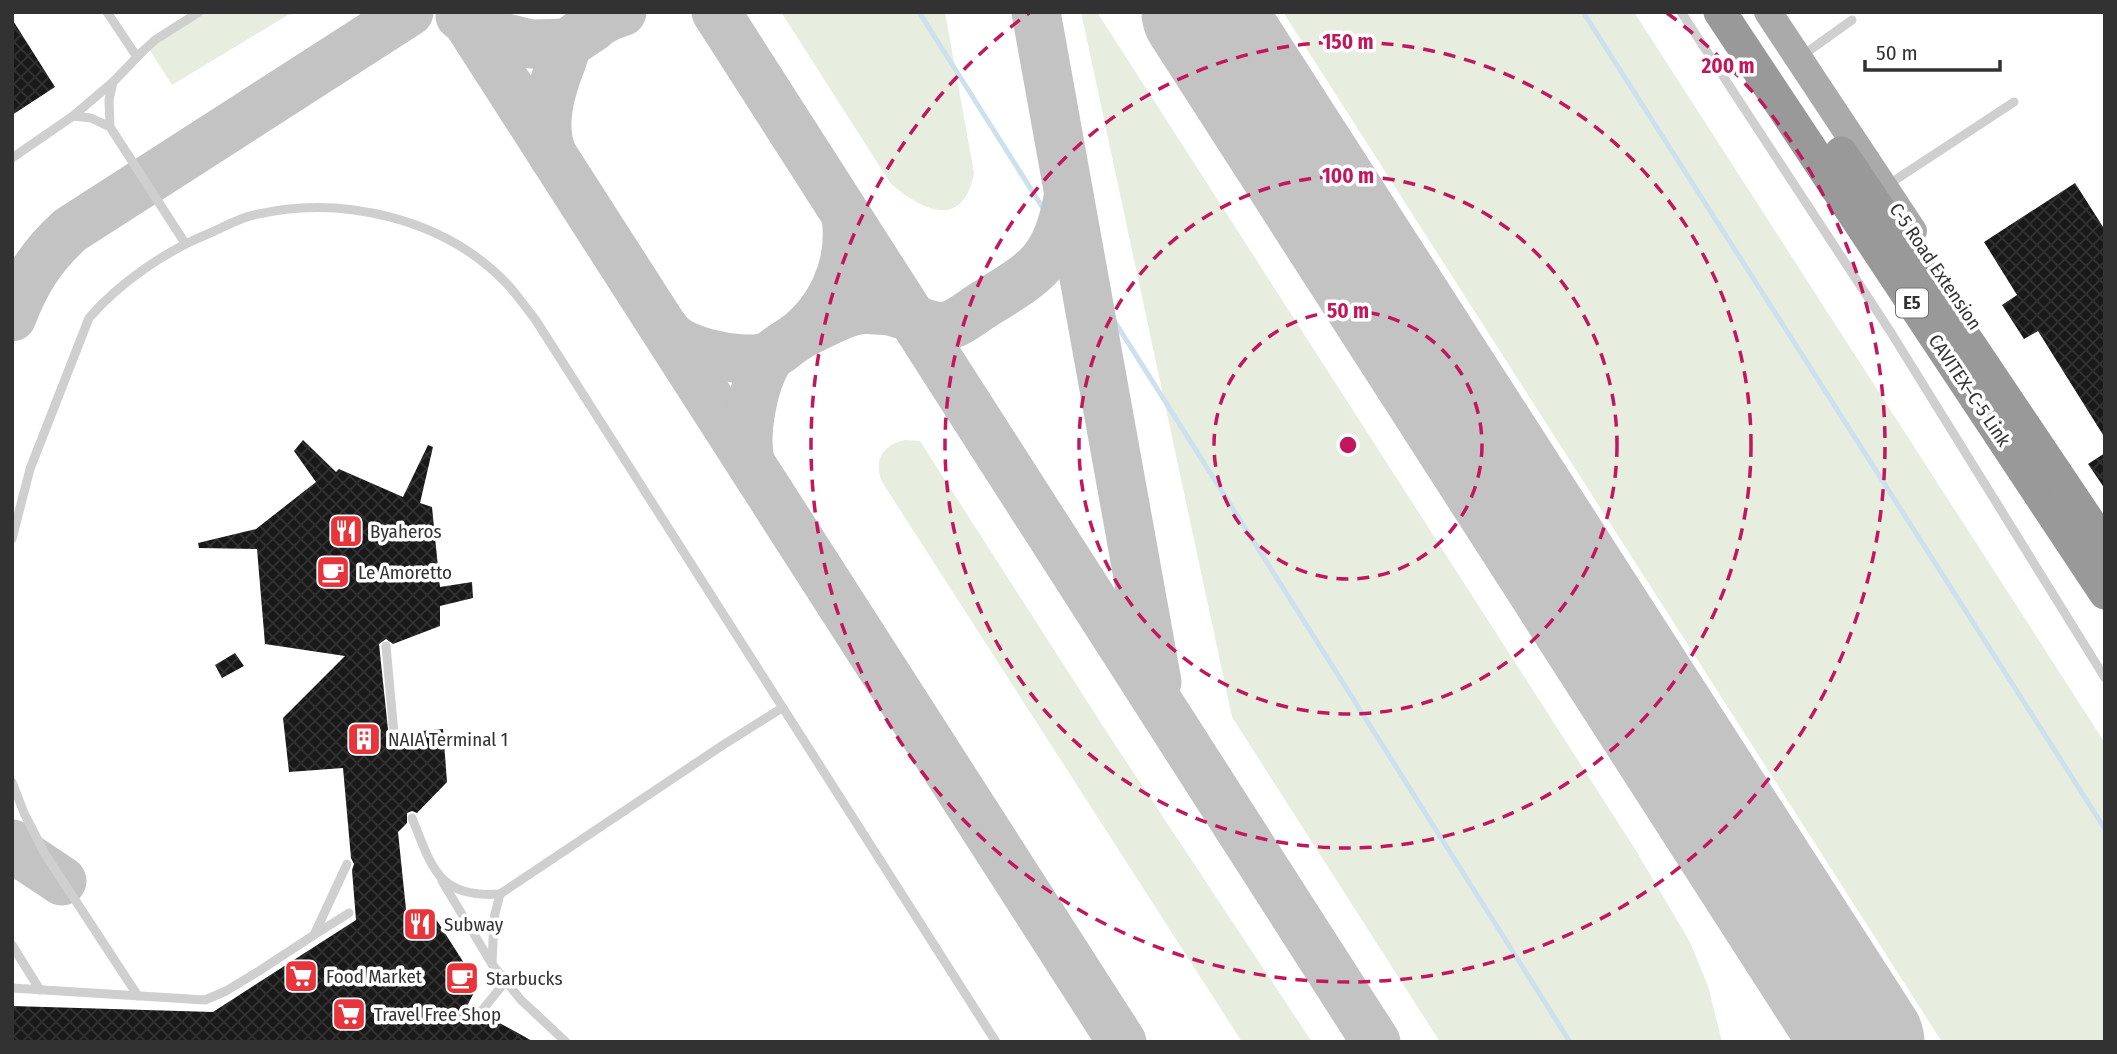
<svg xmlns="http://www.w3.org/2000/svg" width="2117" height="1054" font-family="'Fira Sans Condensed',sans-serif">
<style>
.grass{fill:#e7eee0}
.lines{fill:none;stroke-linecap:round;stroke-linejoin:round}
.stream{stroke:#cde0ee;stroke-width:5}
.taxiway{stroke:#c3c3c3;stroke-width:49}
.runway{stroke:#c3c3c3;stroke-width:121}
.building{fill:url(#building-cross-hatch)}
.lane{stroke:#cfcfcf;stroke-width:9}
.primary{stroke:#aaa;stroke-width:28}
.highway{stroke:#999;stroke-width:33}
.ring{fill:none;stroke:#c2185b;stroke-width:3.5;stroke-dasharray:12 9}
.labels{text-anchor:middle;stroke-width:7;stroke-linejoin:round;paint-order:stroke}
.shield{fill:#fff;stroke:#707070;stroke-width:2}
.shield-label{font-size:18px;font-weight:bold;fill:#323232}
.street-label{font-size:19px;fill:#323232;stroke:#fff}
.poi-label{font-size:19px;fill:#323232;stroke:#fff;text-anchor:start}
.centre{fill:#c2185b;stroke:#fff;stroke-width:3.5}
.ring-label{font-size:21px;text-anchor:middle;font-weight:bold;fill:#c2185b;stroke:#fff;stroke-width:7;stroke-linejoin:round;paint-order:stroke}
</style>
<defs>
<pattern id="building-cross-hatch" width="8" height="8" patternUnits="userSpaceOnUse" patternTransform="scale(1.75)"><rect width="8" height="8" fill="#191919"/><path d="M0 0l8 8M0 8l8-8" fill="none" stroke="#323232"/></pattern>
</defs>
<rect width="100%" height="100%" fill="#fff"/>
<g class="grass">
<polygon points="204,12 293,12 172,85 149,49"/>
<path d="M 781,12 L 945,12 L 974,173 C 963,231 922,210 891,184 Z"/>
<polygon points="1081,12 1097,12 1635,849 1690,942 1708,986 1722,1042 1440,1042 1232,717"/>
<polygon points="1283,12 1634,12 2105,743 2105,1042 1942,1042"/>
<path d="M 905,440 L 920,441 L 1108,734 L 1312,1042 L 1242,1042 L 882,482 C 873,460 883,445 905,440 Z"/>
</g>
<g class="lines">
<g class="stream">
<polyline points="919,12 1570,1042"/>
<polyline points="1583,12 2105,829"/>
</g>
<g class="taxiway">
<polyline points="461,12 1122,1042"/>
<polyline points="716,12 1376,1042"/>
<polyline points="1036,12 1157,682"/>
<polyline points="460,16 486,33 531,44 569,43 593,27"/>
<path d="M 553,156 C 540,126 550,91 562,61 C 564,55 566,46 570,42 C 580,32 609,15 622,12"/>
<path d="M 12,317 C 25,282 42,255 70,230 L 409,12"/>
<path d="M 665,329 C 675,344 694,350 711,354 C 727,358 753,362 769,356 C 775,354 782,348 787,344 C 830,316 853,267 846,216"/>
<path d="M 750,461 C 744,433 753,383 769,358 C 778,344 831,319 847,313 C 855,310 865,309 874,310 C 882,310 892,311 900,314 C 916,318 928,329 946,326 C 958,324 972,312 983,305 C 1035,273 1057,262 1068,198"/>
<polyline points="12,844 29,859 62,881"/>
<polyline points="1848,1017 1859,1042"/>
</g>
<polyline class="runway" points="1202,12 1864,1042"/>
</g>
<g class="building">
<polygon points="12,19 55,87 12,115"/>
<polygon points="2075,183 2105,230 2105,438 2038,331 2024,339 2002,305 2017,295 1984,242"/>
<polygon points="303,440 336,472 339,469 403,497 428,445 433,447 420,503 432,507 440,587 472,582 473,598 440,606 440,626 393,644 386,639 379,644 389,739 395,741 400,738 401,733 443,729 447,782 417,813 412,811 407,813 407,823 398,832 407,919 434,916 478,985 467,1006 474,1009 475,1018 482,1020 487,1016 534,1042 12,1042 12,1006 213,1012 356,920 352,870 354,864 351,858 343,768 289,772 283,718 345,656 265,644 257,549 199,548 198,543 256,529 316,482 294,451"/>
<polygon points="2105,453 2105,489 2088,464"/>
<polygon points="235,653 244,666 222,678 215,665"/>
</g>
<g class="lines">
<g class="lane">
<polyline points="107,12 137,57"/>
<polyline points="1681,12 1890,331 2105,678"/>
<polyline points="1803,55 1852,20"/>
<polyline points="73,116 113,82"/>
<polyline points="12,158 73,116 91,118 110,127"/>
<polyline points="1886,186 2014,102"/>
<polyline points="185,243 110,127 109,100 113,82 143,51 155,40 199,12"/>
<path d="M 12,539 L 30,469 L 89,318 C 119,283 167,250 210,233 C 224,227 239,218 254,215 C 341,194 446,218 509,286 C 518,296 526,308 535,319 L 996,1042"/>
<polyline points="386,646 394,734"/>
<polyline points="12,782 24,813 45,854 138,996"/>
<path d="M 412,818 C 432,867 438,899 500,894"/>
<polyline points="442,881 492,964"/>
<polyline points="314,935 349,913"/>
<polyline points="12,945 40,990"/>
<polyline points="12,988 205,1000 226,991 259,971 314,935 347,864"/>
<polyline points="480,1013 505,982"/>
<polyline points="566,1042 521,1000 492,964 494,918 500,894 723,745 782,708"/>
</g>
<polyline class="primary" points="1768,12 1913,231"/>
<g class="highway">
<polyline points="1720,12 2105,593"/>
<polyline points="1841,153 2105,546"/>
</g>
</g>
<g class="ring">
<circle cx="1348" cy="445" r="134"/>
<circle cx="1348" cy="445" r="269"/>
<circle cx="1348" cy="445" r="403"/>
<path d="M1667 13A537 537 0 1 1 1029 13"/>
</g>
<defs>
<g id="restaurant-square" transform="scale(1.75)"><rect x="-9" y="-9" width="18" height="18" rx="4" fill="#e8353b" stroke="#fff"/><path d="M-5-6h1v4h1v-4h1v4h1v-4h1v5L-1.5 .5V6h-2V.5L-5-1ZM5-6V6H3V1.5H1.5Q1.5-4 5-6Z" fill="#fff"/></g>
<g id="cafe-square" transform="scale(1.75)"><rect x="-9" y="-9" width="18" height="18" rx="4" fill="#e8353b" stroke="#fff"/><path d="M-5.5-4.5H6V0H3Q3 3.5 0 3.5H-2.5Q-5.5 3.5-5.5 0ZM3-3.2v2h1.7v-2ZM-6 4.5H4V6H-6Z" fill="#fff"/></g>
<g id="building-square" transform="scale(1.75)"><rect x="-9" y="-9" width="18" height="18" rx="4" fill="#e8353b" stroke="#fff"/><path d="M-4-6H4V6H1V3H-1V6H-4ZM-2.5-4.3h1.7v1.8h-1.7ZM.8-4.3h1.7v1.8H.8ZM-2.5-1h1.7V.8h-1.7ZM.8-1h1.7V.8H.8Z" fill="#fff"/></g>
<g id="supermarket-square" transform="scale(1.75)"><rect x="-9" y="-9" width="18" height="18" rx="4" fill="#e8353b" stroke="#fff"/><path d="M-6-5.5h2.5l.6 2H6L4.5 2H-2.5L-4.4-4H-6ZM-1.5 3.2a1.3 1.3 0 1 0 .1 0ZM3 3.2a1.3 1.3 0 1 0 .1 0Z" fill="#fff"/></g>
</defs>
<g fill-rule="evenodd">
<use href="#restaurant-square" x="346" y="531"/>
<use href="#cafe-square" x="333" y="572"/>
<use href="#building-square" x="364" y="739"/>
<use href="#restaurant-square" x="420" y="924"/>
<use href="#supermarket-square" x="301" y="976"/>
<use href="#cafe-square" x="462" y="978"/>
<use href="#supermarket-square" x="349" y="1014"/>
</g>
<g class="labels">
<rect class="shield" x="1896" y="288.5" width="32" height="29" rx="5"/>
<g class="shield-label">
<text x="1912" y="309">E5</text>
</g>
<g class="street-label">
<text transform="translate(1936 266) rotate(56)" y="7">C-5 Road Extension</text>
<text transform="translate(1970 390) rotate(56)" y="7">CAVITEX–C-5 Link</text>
</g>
<g class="poi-label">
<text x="370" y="538">Byaheros</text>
<text x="358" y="579">Le Amoretto</text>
<text x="388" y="746">NAIA Terminal 1</text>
<text x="444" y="931">Subway</text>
<text x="326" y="983">Food Market</text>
<text x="486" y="985">Starbucks</text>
<text x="374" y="1021">Travel Free Shop</text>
</g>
</g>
<circle cx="1348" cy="445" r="10" class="centre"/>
<g class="ring-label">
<text x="1348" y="49">150 m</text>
<text x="1728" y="73">200 m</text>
<text x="1348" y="183">100 m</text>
<text x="1348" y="318">50 m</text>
</g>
<rect width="2117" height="1054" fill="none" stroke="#323232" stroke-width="28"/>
<path d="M1865 60v10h135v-10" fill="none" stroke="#323232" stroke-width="3.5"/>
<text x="1876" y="60" font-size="21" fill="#323232" stroke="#ffffff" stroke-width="5" paint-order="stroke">50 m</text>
</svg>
